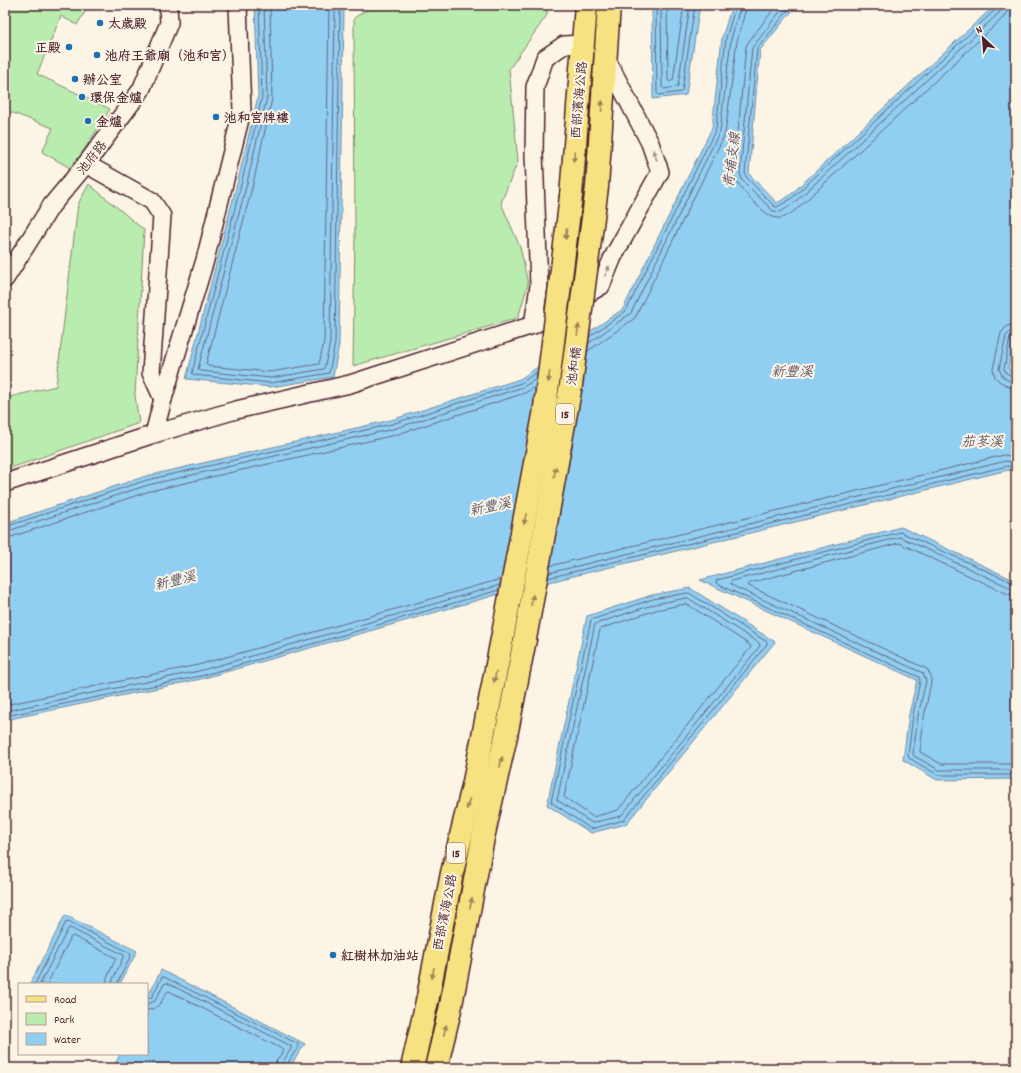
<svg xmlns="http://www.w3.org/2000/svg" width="1021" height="1073" font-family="Dekko,'LXGW WenKai TC',sans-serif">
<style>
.green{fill:#b9edaf;stroke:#82866d}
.water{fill:#91cff2;stroke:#7589a2}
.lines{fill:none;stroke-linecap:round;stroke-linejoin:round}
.shore{stroke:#66657b;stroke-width:1}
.street-casing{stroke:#4a1f2b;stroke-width:20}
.primary-casing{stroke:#4a1f2b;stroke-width:25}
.street{stroke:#fcf5e5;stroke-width:17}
.primary{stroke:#f7e281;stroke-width:22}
.primary-bridge-casing{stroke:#4a1f2b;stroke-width:25;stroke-linecap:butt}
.primary-bridge{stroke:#f7e281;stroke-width:22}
.oneway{fill:#a08056}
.oneway2{fill:#a38a88}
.poi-dot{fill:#1f6fb2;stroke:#fcf5e5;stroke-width:1.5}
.labels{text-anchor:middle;stroke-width:4;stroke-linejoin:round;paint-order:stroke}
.shield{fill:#fcf5e5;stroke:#7f5f63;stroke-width:1}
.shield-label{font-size:12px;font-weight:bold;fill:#4a1f2b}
.poi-label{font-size:13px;font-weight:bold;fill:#4a1f2b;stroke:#fcf5e5;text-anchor:start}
.street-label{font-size:13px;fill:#4a1f2b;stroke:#fcf5e5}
.water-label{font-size:14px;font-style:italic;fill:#5f5467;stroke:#fcf5e5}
</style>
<rect width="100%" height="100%" fill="#fcf5e5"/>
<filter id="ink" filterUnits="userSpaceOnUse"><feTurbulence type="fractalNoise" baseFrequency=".025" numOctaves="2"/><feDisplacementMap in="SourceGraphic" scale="8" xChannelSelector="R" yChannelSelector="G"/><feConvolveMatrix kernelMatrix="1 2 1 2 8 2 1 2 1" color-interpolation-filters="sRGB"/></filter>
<g filter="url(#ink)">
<g class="green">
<polygon points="5,5 89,5 77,25 61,16 37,74 110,109 72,169 42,152 53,128 5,110"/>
<polygon points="374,5 547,5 547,15 509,69 518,161 501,203 520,247 528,284 518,318 353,366 355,235 354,18"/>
<polygon points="89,184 144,230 135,395 139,423 5,470 5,398 56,386 78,204"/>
</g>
<g class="water">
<polygon points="255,5 352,5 344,9 339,344 333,377 271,387 186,379 238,180 258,96"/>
<polygon points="652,5 700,5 686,95 653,99"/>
<polygon points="732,5 797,5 760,50 749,174 777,203 789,196 995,5 1016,5 1016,331 1008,369 1016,374 1016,472 1008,470 496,595 201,679 5,720 5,523 146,476 391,420 520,379 623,309 712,128 722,38"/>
<polygon points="901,527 1016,581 1016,779 937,780 903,760 909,714 917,680 700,580"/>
<polygon points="690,588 775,642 626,824 591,833 547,805 587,616 652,595"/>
<polygon points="65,915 137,951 120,984 30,984"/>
<polygon points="161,970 305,1044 289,1068 113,1068 120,1054 147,1054 147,998"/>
</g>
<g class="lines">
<g class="shore">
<polyline points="259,5 262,97 242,181 192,373 194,375 271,383 329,373 335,343 340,10 343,5"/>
<polyline points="264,5 267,97 247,183 198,369 200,371 271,378 324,369 330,343 335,10 336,5"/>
<polyline points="270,5 272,99 253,184 206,364 208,366 270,372 319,364 324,342 329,5"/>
<polyline points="656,5 657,93 659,95 681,92 682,91 695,5"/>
<polyline points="661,5 662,87 664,89 676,87 678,86 690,5"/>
<polyline points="667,5 668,80 670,82 673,80 684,5"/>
<path d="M 777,5 L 749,41 L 746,46 L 734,174 C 735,185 766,218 777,218 C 785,219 793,212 799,207 L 1003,18 L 1007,12 L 1008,5"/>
<polyline points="785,5 752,48 740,173 742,180 773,211 781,212 795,202 999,13 1001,10 1002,5"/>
<polyline points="792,5 757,49 745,173 746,177 774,206 777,207 791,199 995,10 997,5"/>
<polyline points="1016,324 1007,326 1001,333 993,369 995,377 999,381 1009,387 1016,388"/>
<polyline points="1016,330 1010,332 1006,336 999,369 1003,377 1011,382 1016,382"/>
<polyline points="1016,335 1012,336 1010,338 1004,369 1006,373 1016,377"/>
<polyline points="589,337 626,311 716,129 726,38 736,5"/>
<polyline points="589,343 631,313 720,131 731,39 741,5"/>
<polyline points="588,351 635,318 725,134 737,41 747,5"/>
<polyline points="5,527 147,480 392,424 521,383 537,372"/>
<polyline points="5,532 148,485 393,429 523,387 536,379"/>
<polyline points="5,538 11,537 150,491 395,435 525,393 535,387"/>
<polyline points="550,566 1004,455 1016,457"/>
<polyline points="549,573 1006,461 1016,463"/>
<polyline points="548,578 1007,466 1016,468"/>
<polyline points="1016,584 900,532 717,580 716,582 717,584 919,677 920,681 913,715 908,756 909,758 938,775 1016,775"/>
<polyline points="1016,589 1011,588 900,537 732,581 730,583 731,585 923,673 926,681 918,716 913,754 914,756 939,770 1016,770"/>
<polygon points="689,593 767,642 767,644 624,820 591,829 551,802 591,620 653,599"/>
<polyline points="1016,595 1008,594 899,543 750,583 748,585 749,586 927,669 931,676 931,682 924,717 920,752 941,764 1016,764"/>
<polygon points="688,598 759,643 760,646 621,816 592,823 557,800 595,624 655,604"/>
<polygon points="687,604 750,645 751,647 618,810 593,817 564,797 600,629 656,610"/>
<polyline points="5,705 198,665 501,579"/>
<polyline points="5,711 199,671 500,585"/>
<polyline points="5,716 201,676 499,590"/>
<polyline points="35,984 66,922 68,921 130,953 131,955 117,984"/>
<polyline points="40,984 68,929 70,928 124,955 113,979 112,984"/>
<polyline points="47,984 71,937 73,936 116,958 107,978 106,984"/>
<polyline points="147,999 152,997 162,977 164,977 298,1044 298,1047 287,1064 286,1068"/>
<polyline points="147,1004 155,1001 164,984 167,983 291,1046 291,1049 282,1063 281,1068"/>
<path d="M 147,1010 C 159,1009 162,1001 167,992 L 169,991 L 282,1049 L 283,1051 L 277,1060 L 275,1068"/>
</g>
<g class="street-casing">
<g id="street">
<polyline points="86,164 152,201 162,216 151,373 163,399"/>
<polyline points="5,279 51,206 86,164 141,90 169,23 168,5"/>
<polyline points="533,325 539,286 534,154 535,87 545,58 564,45 583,44"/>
<polyline points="154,434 236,410 350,384 533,325 601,286 613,257 660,172 650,143 605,56"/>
<polyline points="5,483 154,434 163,399 205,260 242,111 238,5"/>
</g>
</g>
<g class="primary-casing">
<g id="primary">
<polyline points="597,187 609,5"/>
<polyline points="571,196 586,5"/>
<polyline points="412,1068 428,997 452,873 474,782 502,639"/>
<polyline points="436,1068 450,1010 483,838 506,736 525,639"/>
</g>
</g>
<use href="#street" class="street"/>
<use href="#primary" class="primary"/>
<g class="primary-bridge-casing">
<g id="primary-bridge">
<polyline points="502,639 544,415 571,196"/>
<polyline points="525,639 571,385 597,187"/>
</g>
</g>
<use href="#primary-bridge" class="primary-bridge"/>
</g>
<defs><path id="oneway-solid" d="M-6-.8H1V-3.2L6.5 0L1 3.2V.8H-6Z"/></defs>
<g class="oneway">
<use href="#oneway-solid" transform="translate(602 106) rotate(-86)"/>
<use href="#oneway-solid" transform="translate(574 156) rotate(95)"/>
<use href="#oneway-solid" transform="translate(566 234) rotate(97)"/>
<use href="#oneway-solid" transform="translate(578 330) rotate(-82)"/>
<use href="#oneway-solid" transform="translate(549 377) rotate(97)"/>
<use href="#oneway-solid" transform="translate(555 472) rotate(-80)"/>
<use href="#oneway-solid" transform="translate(525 519) rotate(101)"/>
<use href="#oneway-solid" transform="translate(532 600) rotate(-80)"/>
<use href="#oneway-solid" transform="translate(495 677) rotate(101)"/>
<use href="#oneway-solid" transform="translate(501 762) rotate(-77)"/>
<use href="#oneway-solid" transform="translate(468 804) rotate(104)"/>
<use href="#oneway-solid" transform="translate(471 903) rotate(-79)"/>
<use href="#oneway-solid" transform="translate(433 973) rotate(101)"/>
<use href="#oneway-solid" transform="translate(445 1030) rotate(-77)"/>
</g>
<g class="oneway2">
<use href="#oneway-solid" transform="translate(655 155) rotate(-109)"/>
<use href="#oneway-solid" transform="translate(607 271) rotate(-68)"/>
</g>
</g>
<g class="poi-dot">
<circle cx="100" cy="23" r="4"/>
<circle cx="69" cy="47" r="4"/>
<circle cx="97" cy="55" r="4"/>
<circle cx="75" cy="79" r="4"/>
<circle cx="82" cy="97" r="4"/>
<circle cx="216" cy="117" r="4"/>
<circle cx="88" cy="121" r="4"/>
<circle cx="333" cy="955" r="4"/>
</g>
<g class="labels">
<g class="shield">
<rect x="556" y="404" width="18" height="20" rx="3"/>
<rect x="447" y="843" width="18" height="20" rx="3"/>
</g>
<g class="shield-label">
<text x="565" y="418">15</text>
<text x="456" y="857">15</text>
</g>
<g class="poi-label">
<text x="108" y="28">太歲殿</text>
<text x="61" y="52" text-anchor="end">正殿</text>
<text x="105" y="60">池府王爺廟（池和宮）</text>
<text x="83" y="84">辦公室</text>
<text x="90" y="102">環保金爐</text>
<text x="224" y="122">池和宫牌樓</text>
<text x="96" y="126">金爐</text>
<text x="341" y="960">紅樹林加油站</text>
</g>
<g class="street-label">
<text transform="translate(578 100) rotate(-85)" y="5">西部濱海公路</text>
<text transform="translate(91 157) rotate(-52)" y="5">池府路</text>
<text transform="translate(573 366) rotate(-82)" y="5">池和橋</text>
<text transform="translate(444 912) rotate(-79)" y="5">西部濱海公路</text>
</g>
<g class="water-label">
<text transform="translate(731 160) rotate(-83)" y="5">青埔支線</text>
<text x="792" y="376">新豐溪</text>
<text x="982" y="446">茄苳溪</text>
<text transform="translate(490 506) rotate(-12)" y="5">新豐溪</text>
<text transform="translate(175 580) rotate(-14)" y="5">新豐溪</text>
</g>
</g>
<rect width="1021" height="1073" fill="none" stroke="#fcf5e5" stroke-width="20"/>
<rect x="10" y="10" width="1001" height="1053" fill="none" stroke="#4a1f2b" stroke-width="1.5" filter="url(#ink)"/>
<rect x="18" y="983" width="130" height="72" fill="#fcf5e5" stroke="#b59f9b"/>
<rect x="26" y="996" width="20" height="6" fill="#f7e281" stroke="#b59f9b"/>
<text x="54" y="1003" font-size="12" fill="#4a1f2b">Road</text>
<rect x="26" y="1013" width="20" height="12" fill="#b9edaf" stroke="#b59f9b"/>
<text x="54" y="1023" font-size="12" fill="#4a1f2b">Park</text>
<rect x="26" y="1033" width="20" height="12" fill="#91cff2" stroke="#b59f9b"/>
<text x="54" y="1043" font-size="12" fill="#4a1f2b">Water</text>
<g transform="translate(983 38) rotate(334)" stroke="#fcf5e5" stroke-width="3" paint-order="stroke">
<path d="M0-3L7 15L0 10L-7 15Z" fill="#4a1f2b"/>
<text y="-6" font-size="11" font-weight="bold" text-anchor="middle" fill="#4a1f2b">N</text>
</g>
</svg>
